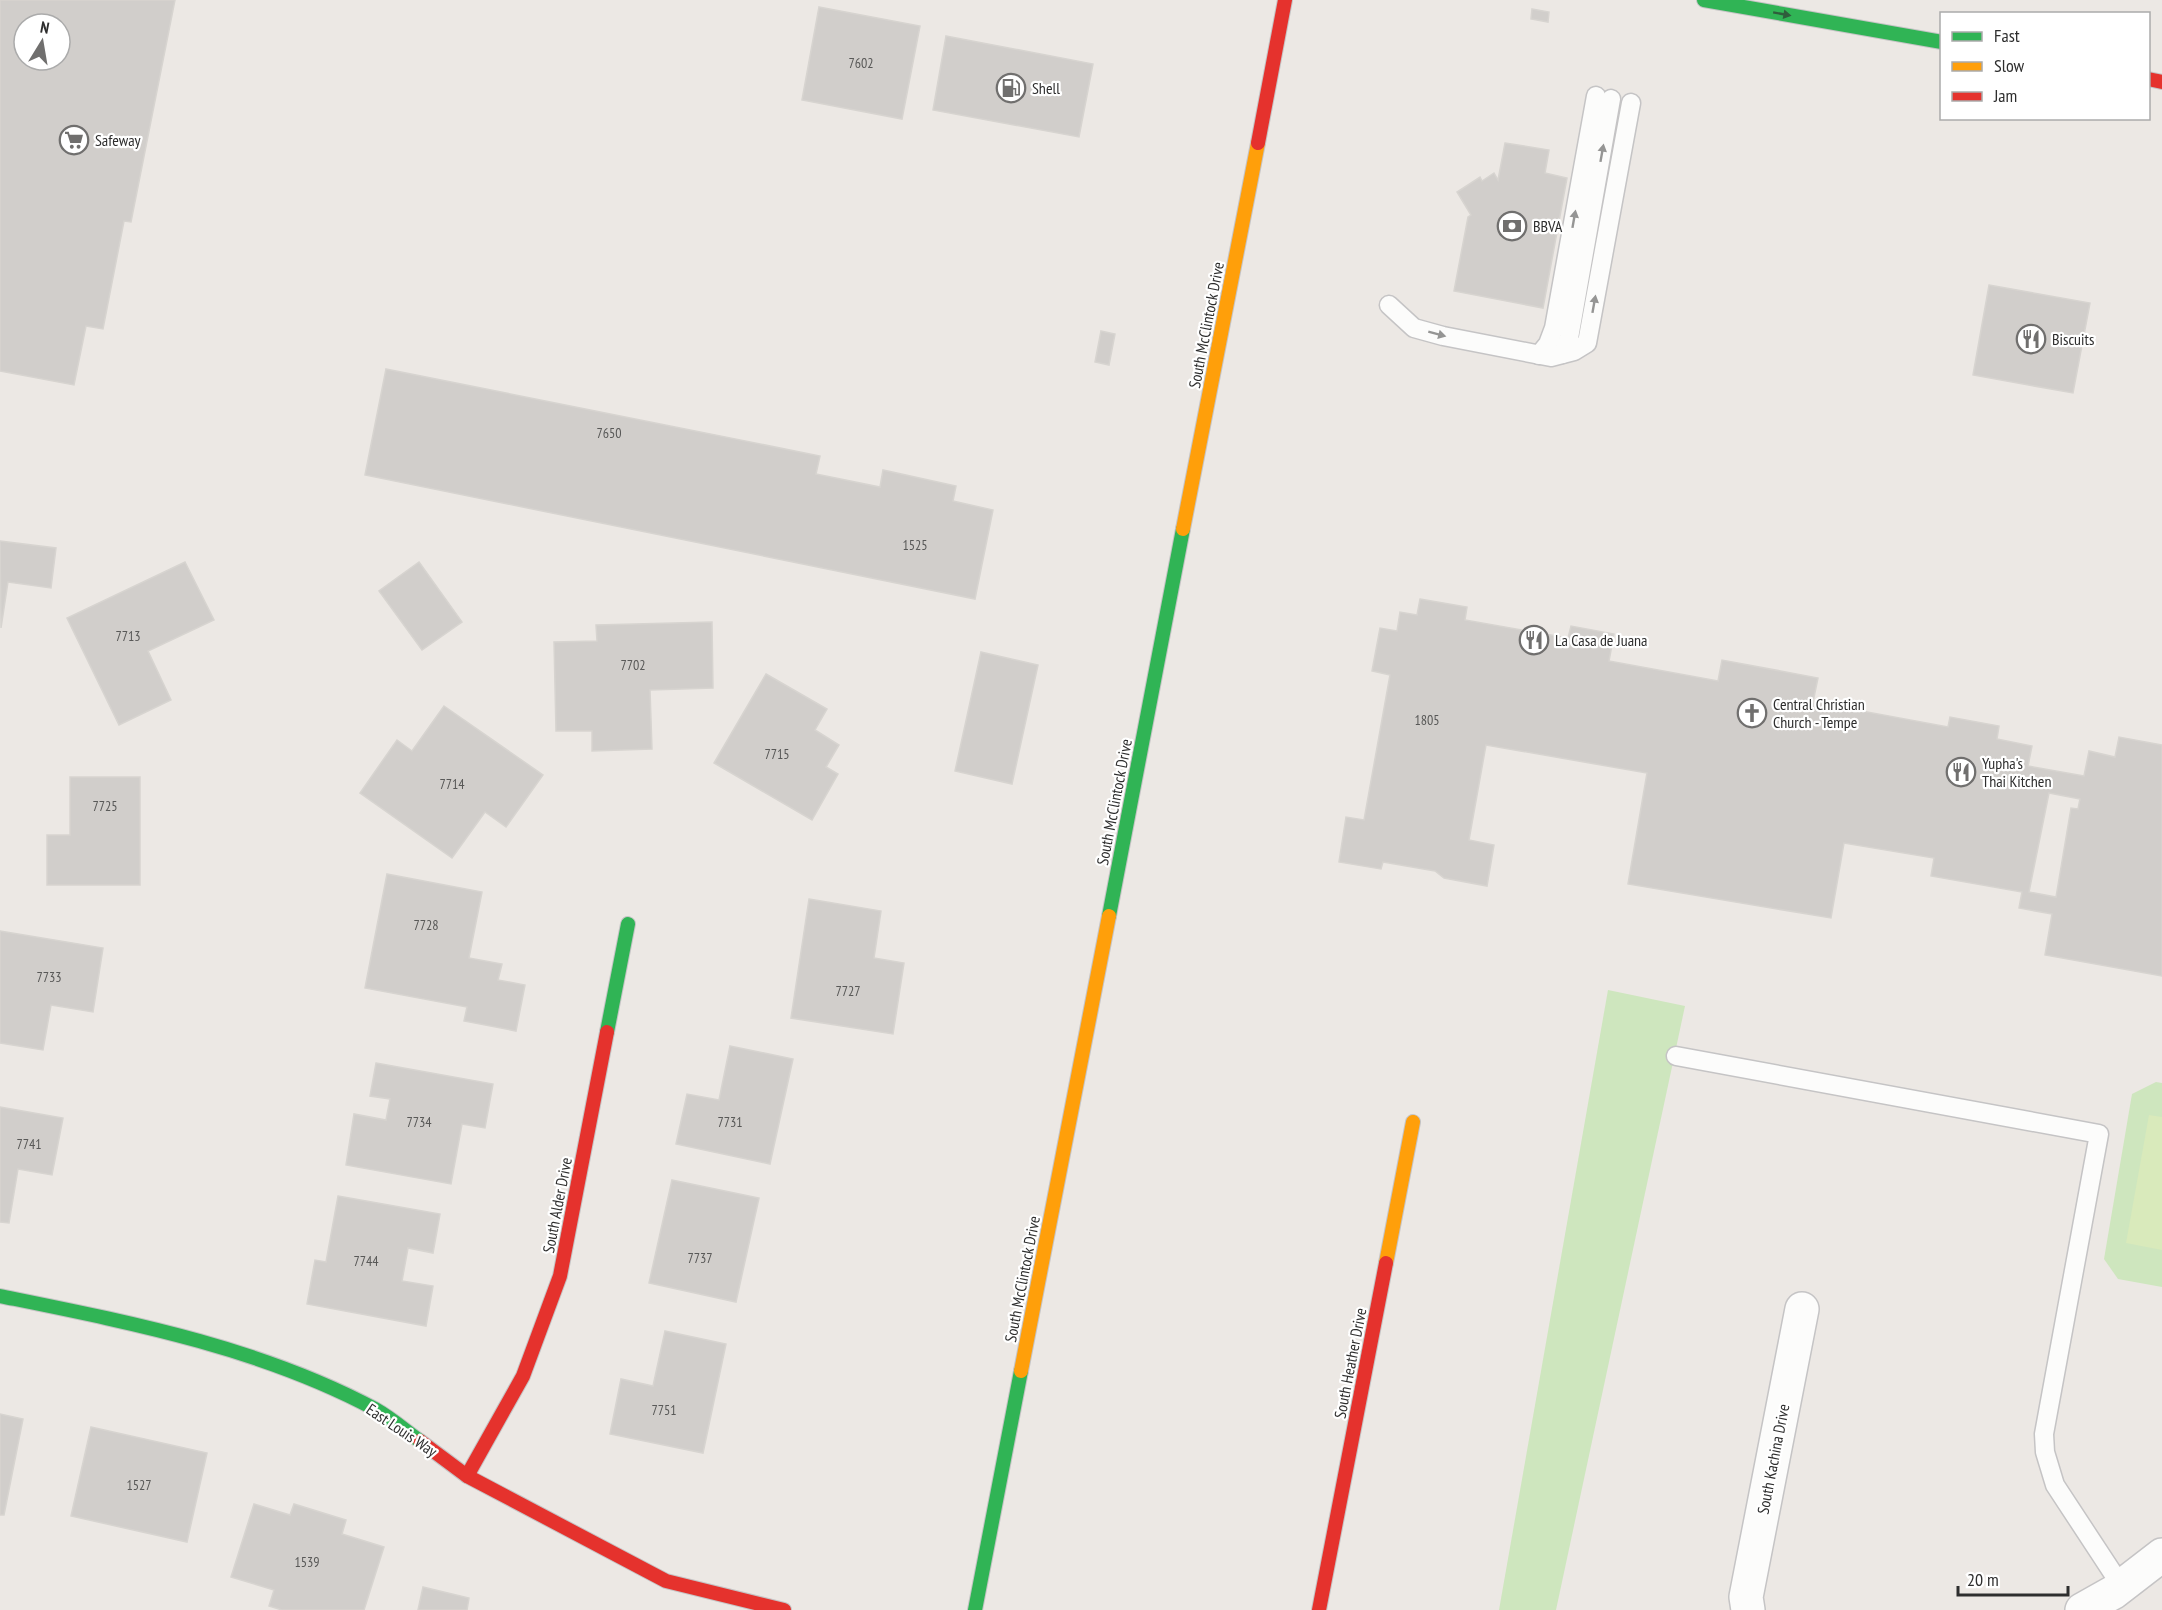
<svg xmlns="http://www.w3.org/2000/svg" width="2162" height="1610" font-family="'PT Sans Narrow',sans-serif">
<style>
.green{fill:#cee6be}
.pitch{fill:#d9eabb}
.building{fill:#d1cecb;stroke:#d7d4d0;stroke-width:1.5;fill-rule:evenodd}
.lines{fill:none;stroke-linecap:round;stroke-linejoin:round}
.lane-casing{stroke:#c5c4c5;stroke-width:21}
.street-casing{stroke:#c5c4c5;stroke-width:36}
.fast-casing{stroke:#c5c4c5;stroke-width:16}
.slow-casing{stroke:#c5c4c5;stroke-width:16}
.jam-casing{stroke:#c5c4c5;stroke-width:16}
.lane{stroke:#fcfcfb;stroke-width:18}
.street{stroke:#fcfcfb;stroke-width:33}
.fast{stroke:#30b455;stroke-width:14}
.slow{stroke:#ff9f0a;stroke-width:14}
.jam{stroke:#e5322d;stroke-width:14}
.oneway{fill:#2f5d3c}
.oneway2{fill:#959594}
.labels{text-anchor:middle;stroke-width:4.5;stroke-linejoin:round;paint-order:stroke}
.number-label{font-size:14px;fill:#585857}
.poi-label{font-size:16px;fill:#2e2e2e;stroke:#fff;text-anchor:start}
.street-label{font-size:16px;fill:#2e2e2e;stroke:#fff}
</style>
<rect width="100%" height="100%" fill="#ece8e4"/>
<g class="green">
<polygon points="1608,990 1685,1006 1556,1610 1499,1610"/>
<polygon points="2156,1082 2162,1083 2162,1287 2118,1279 2104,1259 2132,1094"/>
</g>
<polygon class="pitch" points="2149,1115 2162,1117 2162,1250 2126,1243"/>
<g class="building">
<path d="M 0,0 L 175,0 L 131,222 L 124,221 L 103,329 L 86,326 L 74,385 L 0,371 ZM 24,24 L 60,24 L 60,60 L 24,60 Z"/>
<polygon points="819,7 920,26 902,119 802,100"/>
<polygon points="1532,9 1549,12 1548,22 1531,19"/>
<polygon points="946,36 1093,64 1079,137 933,110"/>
<polygon points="1505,143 1549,150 1545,173 1567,178 1543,308 1454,291 1468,217 1471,215 1457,192 1480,177 1482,181 1494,173 1498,180"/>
<polygon points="1989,285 2090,303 2073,393 1973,375"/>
<polygon points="1101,331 1115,334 1109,365 1095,362"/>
<polygon points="386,369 820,456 816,474 880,487 883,470 956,486 953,501 993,510 975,599 365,475"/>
<polygon points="0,541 56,548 51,588 8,582 1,628"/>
<polygon points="185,562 214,620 148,651 171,700 119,725 67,618"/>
<polygon points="419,562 462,622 422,650 379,591"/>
<path d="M 1420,599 L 1467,607 L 1465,620 L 1568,638 L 1571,626 L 1614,634 L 1609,661 L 1718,681 L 1722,660 L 1818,678 L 1813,702 L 1948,727 L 1950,717 L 1999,726 L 1997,739 L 2032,746 L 2028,766 L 2084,776 L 2089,751 L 2115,757 L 2119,737 L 2162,745 L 2162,976 L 2045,955 L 2052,914 L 2019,908 L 2022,892 L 1931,876 L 1934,858 L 1844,843 L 1831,918 L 1628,884 L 1647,773 L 1486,745 L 1469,840 L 1494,845 L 1487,886 L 1444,878 L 1435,871 L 1383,862 L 1381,869 L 1339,862 L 1346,817 L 1364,820 L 1390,675 L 1372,671 L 1380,628 L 1397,631 L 1400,612 L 1417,615 ZM 2049,793 L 2080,799 L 2078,809 L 2071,808 L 2056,897 L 2029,892 Z"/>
<polygon points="712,622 713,688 650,690 652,749 592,751 592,731 556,731 554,642 597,641 596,625"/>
<polygon points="981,652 1038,665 1012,784 955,771"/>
<polygon points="766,674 827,709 815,730 839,745 826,767 838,774 812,820 714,763"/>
<polygon points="444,706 543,775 506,827 485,812 452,858 360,793 397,740 412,751"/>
<polygon points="70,777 140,777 140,885 47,885 47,835 70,835"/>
<polygon points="387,874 482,892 469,958 502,964 498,980 525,985 516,1031 464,1021 467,1007 365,988"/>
<polygon points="809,899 881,911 874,958 904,963 893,1034 791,1018"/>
<polygon points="0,931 103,948 93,1012 51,1005 43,1050 0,1043"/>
<polygon points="730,1046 793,1059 770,1164 676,1144 687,1094 719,1100"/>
<polygon points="376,1063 493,1084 485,1128 462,1124 451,1184 346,1165 354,1114 386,1120 390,1099 370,1096"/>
<polygon points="0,1107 63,1118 52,1175 18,1169 9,1223 0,1222"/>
<polygon points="672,1180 759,1198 736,1302 649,1283"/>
<polygon points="338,1196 440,1214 433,1253 408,1248 402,1281 433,1286 426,1326 307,1304 315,1260 326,1262"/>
<polygon points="665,1331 726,1344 703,1453 610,1434 621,1379 653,1386"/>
<polygon points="0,1414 23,1419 4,1515 0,1515"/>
<polygon points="91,1427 207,1453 187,1542 71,1516"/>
<polygon points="254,1504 290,1515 294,1504 346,1520 342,1534 384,1547 364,1610 282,1610 269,1606 274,1590 231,1577"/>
<polygon points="423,1587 469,1598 467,1610 418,1610"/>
</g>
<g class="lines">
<g class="lane-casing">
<g id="lane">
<polyline points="1389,305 1414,328 1443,336 1551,357 1574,351 1587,343 1631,103"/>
<polyline points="1562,354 1569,338 1611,99"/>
<polyline points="1539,355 1548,344 1554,328 1596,96"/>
<polyline points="1676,1056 2099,1134 2044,1434 2045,1452 2055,1485 2122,1587"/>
</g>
</g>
<g class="street-casing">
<g id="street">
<polyline points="1748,1610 1746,1597 1802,1309"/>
<polyline points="2082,1610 2114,1592 2162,1555"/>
</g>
</g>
<g class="fast-casing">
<g id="fast">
<polyline points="1704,0 1942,42"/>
<polyline points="1109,916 1183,529"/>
<polyline points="607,1032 628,924"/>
<path d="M 0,1296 C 128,1322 259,1347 375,1409 C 391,1418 406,1431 420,1441"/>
<polyline points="975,1610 1021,1371"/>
</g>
</g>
<g class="slow-casing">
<g id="slow">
<polyline points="1183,529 1258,143"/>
<polyline points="1386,1263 1413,1122"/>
<polyline points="1021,1371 1109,916"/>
</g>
</g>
<g class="jam-casing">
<g id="jam">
<polyline points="2148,79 2162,82"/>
<polyline points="1258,143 1285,0"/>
<polyline points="420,1441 467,1476 666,1581 784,1610"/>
<polyline points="467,1476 523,1376 560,1276 607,1032"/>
<polyline points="1319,1610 1386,1263"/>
</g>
</g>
<use href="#lane" class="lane"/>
<use href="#street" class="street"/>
<use href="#fast" class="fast"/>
<use href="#slow" class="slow"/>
<use href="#jam" class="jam"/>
</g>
<defs><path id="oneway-solid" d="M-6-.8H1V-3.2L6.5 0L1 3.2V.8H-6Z" transform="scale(1.5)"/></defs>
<use class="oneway" href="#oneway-solid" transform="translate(1782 14) rotate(10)"/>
<g class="oneway2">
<use href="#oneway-solid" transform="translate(1602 153) rotate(-80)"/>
<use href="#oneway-solid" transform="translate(1574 219) rotate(-80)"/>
<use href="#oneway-solid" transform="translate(1594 304) rotate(-80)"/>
<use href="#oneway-solid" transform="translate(1437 334) rotate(15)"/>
</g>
<defs>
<g id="fuel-ring" transform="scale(1.5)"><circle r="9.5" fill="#fff" stroke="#706f6e" stroke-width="1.5"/><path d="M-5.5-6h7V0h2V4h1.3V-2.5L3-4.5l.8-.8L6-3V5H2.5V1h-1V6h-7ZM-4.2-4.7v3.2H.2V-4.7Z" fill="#706f6e"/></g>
<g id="supermarket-ring" transform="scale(1.5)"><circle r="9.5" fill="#fff" stroke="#706f6e" stroke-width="1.5"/><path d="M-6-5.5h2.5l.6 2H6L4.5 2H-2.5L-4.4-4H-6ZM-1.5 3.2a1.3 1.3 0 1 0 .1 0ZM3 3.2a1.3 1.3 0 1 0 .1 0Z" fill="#706f6e"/></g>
<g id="bank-ring" transform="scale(1.5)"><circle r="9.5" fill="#fff" stroke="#706f6e" stroke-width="1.5"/><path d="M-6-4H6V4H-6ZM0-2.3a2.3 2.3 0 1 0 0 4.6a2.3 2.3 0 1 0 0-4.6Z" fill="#706f6e"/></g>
<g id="restaurant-ring" transform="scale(1.5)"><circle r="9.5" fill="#fff" stroke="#706f6e" stroke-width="1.5"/><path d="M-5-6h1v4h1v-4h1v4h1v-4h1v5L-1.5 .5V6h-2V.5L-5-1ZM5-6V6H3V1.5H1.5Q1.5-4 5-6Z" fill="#706f6e"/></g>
<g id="church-ring" transform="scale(1.5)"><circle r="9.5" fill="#fff" stroke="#706f6e" stroke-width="1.5"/><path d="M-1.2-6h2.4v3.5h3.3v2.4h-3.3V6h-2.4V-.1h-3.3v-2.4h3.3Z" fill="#706f6e"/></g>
</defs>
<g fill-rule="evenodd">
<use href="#fuel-ring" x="1011" y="88"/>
<use href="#supermarket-ring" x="74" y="140"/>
<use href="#bank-ring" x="1512" y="226"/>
<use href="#restaurant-ring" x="2031" y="339"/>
<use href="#restaurant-ring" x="1534" y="640"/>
<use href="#church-ring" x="1752" y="713"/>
<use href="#restaurant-ring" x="1961" y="772"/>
</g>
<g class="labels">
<g class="number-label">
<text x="861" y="68">7602</text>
<text x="609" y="438">7650</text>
<text x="915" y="550">1525</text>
<text x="128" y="641">7713</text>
<text x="633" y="670">7702</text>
<text x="1427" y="725">1805</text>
<text x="777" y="759">7715</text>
<text x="452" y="789">7714</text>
<text x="105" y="811">7725</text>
<text x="426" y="930">7728</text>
<text x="49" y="982">7733</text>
<text x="848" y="996">7727</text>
<text x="419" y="1127">7734</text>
<text x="730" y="1127">7731</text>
<text x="29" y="1149">7741</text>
<text x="700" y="1263">7737</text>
<text x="366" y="1266">7744</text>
<text x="664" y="1415">7751</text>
<text x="139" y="1490">1527</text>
<text x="307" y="1567">1539</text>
</g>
<g class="poi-label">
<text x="1032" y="94">Shell</text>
<text x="95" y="146">Safeway</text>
<text x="1533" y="232">BBVA</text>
<text x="2052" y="345">Biscuits</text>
<text x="1555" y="646">La Casa de Juana</text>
<text x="1773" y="710">Central Christian<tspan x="1773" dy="18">Church - Tempe</tspan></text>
<text x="1982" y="769">Yupha's<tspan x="1982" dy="18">Thai Kitchen</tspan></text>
</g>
<g class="street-label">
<text transform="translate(1206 325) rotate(-79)" y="6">South McClintock Drive</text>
<text transform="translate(1114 802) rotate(-79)" y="6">South McClintock Drive</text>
<text transform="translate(557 1205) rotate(-79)" y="6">South Alder Drive</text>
<text transform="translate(1022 1279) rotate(-79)" y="6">South McClintock Drive</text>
<text transform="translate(1350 1363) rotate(-79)" y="6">South Heather Drive</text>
<text transform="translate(402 1430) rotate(34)" y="6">East Louis Way</text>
<text transform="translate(1773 1459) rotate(-79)" y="6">South Kachina Drive</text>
</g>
</g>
<rect x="1940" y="12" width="210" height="108" fill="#ffffff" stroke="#ababab" stroke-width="1.5"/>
<rect x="1952" y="32" width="30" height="9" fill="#30b455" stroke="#ababab" stroke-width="1.5"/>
<text x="1994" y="42" font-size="18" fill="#2e2e2e">Fast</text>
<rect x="1952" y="62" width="30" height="9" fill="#ff9f0a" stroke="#ababab" stroke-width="1.5"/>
<text x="1994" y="72" font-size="18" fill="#2e2e2e">Slow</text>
<rect x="1952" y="92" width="30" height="9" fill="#e5322d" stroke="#ababab" stroke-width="1.5"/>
<text x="1994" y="102" font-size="18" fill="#2e2e2e">Jam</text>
<g transform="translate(42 42) rotate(11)"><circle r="28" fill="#ffffff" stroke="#ababab" stroke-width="1.5"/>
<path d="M0-4.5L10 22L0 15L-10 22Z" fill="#706f6e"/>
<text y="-9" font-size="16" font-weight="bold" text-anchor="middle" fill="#2e2e2e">N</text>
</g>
<path d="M1958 1586v9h110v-9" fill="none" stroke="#2e2e2e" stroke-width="3"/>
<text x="1967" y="1586" font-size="18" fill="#2e2e2e" stroke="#ffffff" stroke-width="4.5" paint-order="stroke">20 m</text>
</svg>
